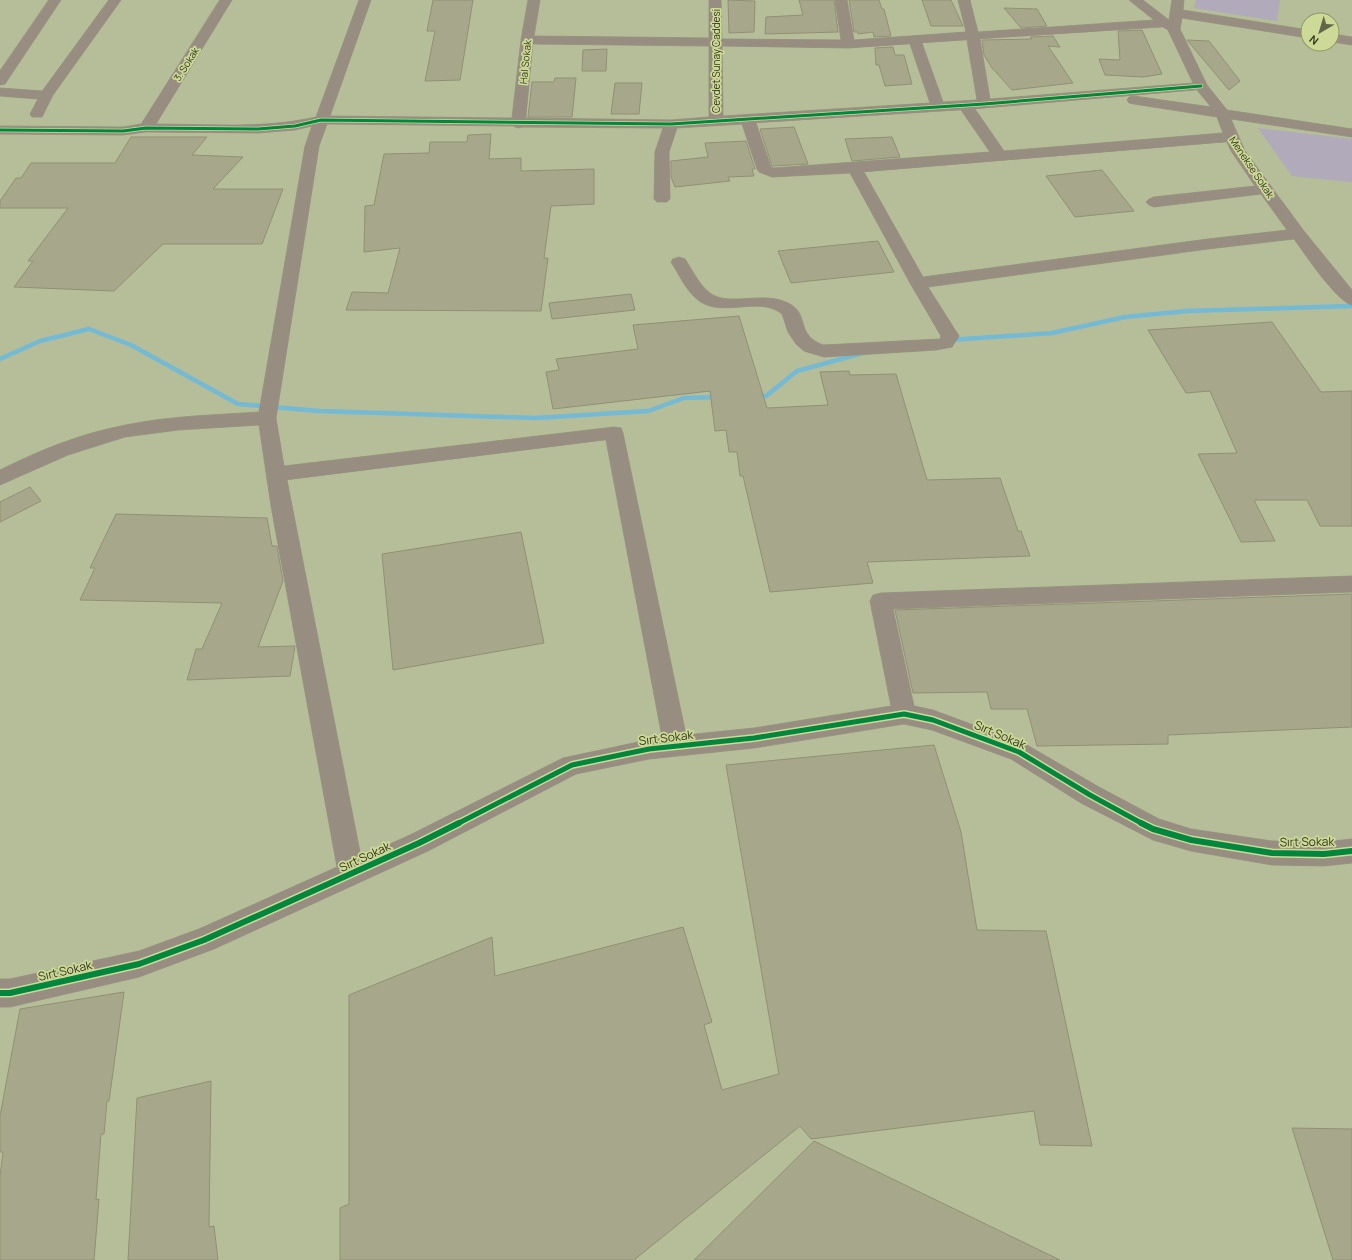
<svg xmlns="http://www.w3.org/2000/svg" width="1352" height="1260" font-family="Manrope,sans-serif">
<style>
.green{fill:#b0aaba}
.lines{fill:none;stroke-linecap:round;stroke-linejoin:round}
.stream{stroke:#74bad4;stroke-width:4.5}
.building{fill:#a7a88b;stroke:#919074}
.minor-casing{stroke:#959b7e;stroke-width:1}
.minor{fill:#978d81;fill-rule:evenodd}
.cycleway-far2-casing{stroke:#cdd997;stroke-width:4.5}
.cycleway-far1-casing{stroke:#cdd997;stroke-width:8}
.cycleway-casing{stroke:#cdd997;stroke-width:9}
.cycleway-far2{stroke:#00873e;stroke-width:3}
.cycleway-far1{stroke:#00873e;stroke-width:5}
.cycleway{stroke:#00873e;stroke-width:6}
.labels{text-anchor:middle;stroke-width:3.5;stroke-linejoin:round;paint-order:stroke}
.far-street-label{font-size:10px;fill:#34391e;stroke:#cdd997}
.street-label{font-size:12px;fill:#34391e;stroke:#cdd997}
</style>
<rect width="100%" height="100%" fill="#b6bd99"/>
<g class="green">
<polygon points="1196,0 1280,0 1277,21 1194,8"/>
<polygon points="1258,128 1352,139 1352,182 1292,176"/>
</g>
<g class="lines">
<g class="stream">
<polyline points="949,340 1052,333 1125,317 1187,311 1352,306"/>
<polyline points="0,359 40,341 89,329 131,345 238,404 319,411 536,418 648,411 684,398 718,397"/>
<polyline points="755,396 766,396 797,371 863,353"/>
</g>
</g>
<g class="building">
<polygon points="433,0 473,0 460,80 425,81 435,31 427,31"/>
<polygon points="728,0 755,1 754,32 729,33"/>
<polygon points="799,0 834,0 838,32 765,34 766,17 803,15"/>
<polygon points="849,0 879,0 882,9 884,9 891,36 874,37 873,32 858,34 858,32 854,32"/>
<polygon points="922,0 951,0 963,26 931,26"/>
<polygon points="1004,8 1037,9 1047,26 1021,28"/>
<polygon points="1142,30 1162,74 1143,77 1105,75 1099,59 1120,60 1118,31"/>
<polygon points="1053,36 1060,47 1048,46 1073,83 1012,90 992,68 984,55 982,40 1032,39 1030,37"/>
<polygon points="1187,40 1209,41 1240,81 1229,90"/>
<polygon points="893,47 895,55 904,55 912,84 885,86 879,65 876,65 875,48"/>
<polygon points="607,49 606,71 582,71 583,50"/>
<polygon points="555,78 576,78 572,117 528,117 532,82 554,82"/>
<polygon points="615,83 642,83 639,114 611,114"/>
<polygon points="794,127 808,164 772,166 760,129"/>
<polygon points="491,134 489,159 521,158 521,171 594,169 594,204 551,206 544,258 548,258 541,311 346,310 352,292 388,293 400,248 364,252 365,206 374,205 384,154 429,153 430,142 467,142 468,135"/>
<polygon points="131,137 207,137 192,155 243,157 213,189 283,189 262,244 163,244 114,291 14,287 33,261 28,261 68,208 0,208 0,201 16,178 21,178 31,163 115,163"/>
<polygon points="892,137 900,157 852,161 845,139"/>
<polygon points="746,141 755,169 752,169 754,176 728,177 730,181 675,187 671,177 671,161 708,157 705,143"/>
<polygon points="1102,170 1134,211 1075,217 1046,176"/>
<polygon points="878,241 894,272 791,283 778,251"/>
<polygon points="631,294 635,310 552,319 549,303"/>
<polygon points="739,316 767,408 828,405 820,372 849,371 850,375 896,374 927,480 1000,478 1018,531 1021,531 1030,556 867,562 873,583 770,592 743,476 740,476 737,452 729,452 726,430 715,431 710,391 553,409 546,372 559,370 556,359 638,349 633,325"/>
<polygon points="1272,322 1321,392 1352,391 1352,526 1320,526 1307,500 1254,500 1275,541 1241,542 1198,454 1237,453 1210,391 1186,393 1148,330"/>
<polygon points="30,487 41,501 0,522 0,502"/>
<polygon points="116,514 267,518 272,546 277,546 283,581 258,647 295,646 290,676 187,680 196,649 202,649 222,603 80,600 95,568 90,568"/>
<polygon points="521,532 544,643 393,670 382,554"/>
<polygon points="1352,594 1352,727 1168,735 1168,744 1037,746 1027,709 991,709 987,692 913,693 895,610"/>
<polygon points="934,745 961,832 977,930 1046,931 1092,1146 1040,1145 1034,1111 811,1139 800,1126 634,1260 340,1260 340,1208 349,1204 349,995 492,937 495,976 683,927 712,1022 704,1025 722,1090 779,1074 726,765"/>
<polygon points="124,992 109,1101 107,1101 104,1134 101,1134 96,1200 99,1199 94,1260 0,1260 0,1176 3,1152 0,1152 0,1116 20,1009"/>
<polygon points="211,1081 209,1227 214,1226 218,1260 128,1260 137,1098"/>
<polygon points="1292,1128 1352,1129 1352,1260 1333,1260"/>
<polygon points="814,1141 1060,1260 694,1260"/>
</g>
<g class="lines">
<g class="minor-casing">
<g id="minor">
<polygon points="49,0 61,0 5,84 0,85 0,71"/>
<polygon points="109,0 121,0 53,95 42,117 32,117 30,114 38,99 0,96 0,88 42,91"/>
<path d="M 220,0 L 232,0 L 156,124 C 209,124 263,129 316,117 L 359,0 L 371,0 L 330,116 L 512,118 L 521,40 L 528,0 L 540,0 L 534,36 L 709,38 L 709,0 L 721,0 L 722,39 L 841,40 L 835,0 L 847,0 L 854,40 L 966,32 L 958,0 L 970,0 L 978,32 L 1154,20 L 1129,0 L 1143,0 L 1169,20 L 1172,0 L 1184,0 L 1183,10 L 1308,30 L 1308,38 L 1182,18 L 1180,29 L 1207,85 L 1227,110 L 1352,129 L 1352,137 L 1231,119 L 1245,151 L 1304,231 L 1352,290 L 1352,305 C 1336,301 1305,254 1294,239 L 1208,249 L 928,287 L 959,336 L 952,347 L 936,350 L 824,357 L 804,351 L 796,344 L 788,332 L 782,314 C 759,295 722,319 698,300 C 686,291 679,274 671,262 L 673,259 L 679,257 L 685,259 C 692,269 699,285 710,293 C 729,308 768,288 793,306 C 808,317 797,335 823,345 L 940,339 L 941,336 L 910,283 L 850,173 L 772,177 L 759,172 L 757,169 L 742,124 L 677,128 L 669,152 L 670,199 L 667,202 L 657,202 L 654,199 L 655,152 L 663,128 L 523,127 L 518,128 L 513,126 L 327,124 L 319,146 L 276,418 L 284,466 L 614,427 L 621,428 L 623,433 L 686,735 L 754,728 L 891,706 L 870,601 L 873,595 L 881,593 L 1352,576 L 1352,592 L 893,609 L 914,706 L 933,710 L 1027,745 L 1099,787 L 1159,819 L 1191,829 L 1272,841 L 1324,842 L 1352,839 L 1352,863 L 1324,866 L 1272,865 L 1191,851 L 1153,840 L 1081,803 L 1011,759 L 932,730 L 904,724 L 754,748 L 649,759 L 576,774 L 428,851 L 214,949 L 139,977 L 10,1007 L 0,1007 L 0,979 L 10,979 L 139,951 L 199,929 L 337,867 L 271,506 L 259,425 L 178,430 L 125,437 L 68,455 L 0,485 L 0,470 C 40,450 82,433 126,425 C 169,416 214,415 259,412 L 305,146 L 312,126 L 295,130 L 258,133 L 146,132 L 123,135 L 0,134 L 0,126 L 123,127 L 141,124 ZM 1163,27 L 1168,30 L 1193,83 L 990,99 L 980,39 ZM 967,40 L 977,100 L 943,102 L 922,43 ZM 533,44 L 709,46 L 709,117 L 671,120 L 526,118 ZM 910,44 L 930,103 L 723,116 L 722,46 L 848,48 ZM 1197,90 L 1211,107 L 1134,96 L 1129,97 L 1127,100 L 1129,103 L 1134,104 L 1217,117 L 1223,133 L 1004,151 L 975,109 ZM 961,110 L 990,152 L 774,168 L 771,167 L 756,123 ZM 1227,142 L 1231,151 L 1255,186 L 1154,197 L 1149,199 L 1146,202 L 1149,205 L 1154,207 L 1261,194 L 1287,230 L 1208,239 L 923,277 L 864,172 ZM 606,440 L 662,737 L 563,758 L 410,835 L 361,857 L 287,480 Z"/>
<polygon points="1332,34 1352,37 1352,45 1332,42"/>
</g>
</g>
<use href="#minor" class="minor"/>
<g class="cycleway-far2-casing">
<polyline id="cycleway-far2" points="0,130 123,131 146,128 258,129 295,126 321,120 671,124 984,104 1201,86"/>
</g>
<g class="cycleway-far1-casing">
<polyline id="cycleway-far1" points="457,824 572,765 649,749 754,738 904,714 933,720 1019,752 1090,795 1143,824"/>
</g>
<g class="cycleway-casing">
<g id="cycleway">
<polyline points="1141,823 1153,829 1191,840 1272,853 1324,854 1352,851"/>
<polyline points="0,993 10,993 139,964 204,940 419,843 459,823"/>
</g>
</g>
<use href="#cycleway-far2" class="cycleway-far2"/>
<use href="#cycleway-far1" class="cycleway-far1"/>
<use href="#cycleway" class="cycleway"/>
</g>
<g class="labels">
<g class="far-street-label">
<text transform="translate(716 61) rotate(-90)" y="4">Cevdet Sunay Caddesi</text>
<text transform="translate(525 62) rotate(-84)" y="4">Hal Sokak</text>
<text transform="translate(186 64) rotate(-58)" y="4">3. Sokak</text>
<text transform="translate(1252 167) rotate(56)" y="4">Menekse Sokak</text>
</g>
<g class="street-label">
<text transform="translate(1000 735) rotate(23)" y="4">Sırt Sokak</text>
<text transform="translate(666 738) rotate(-7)" y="4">Sırt Sokak</text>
<text transform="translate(1307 842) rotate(-1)" y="4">Sırt Sokak</text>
<text transform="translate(365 857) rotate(-25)" y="4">Sırt Sokak</text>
<text transform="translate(65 971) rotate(-13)" y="4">Sırt Sokak</text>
</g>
</g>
<g transform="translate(1320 32) rotate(218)"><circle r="19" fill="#cdd997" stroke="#909967"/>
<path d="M0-3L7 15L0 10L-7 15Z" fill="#626749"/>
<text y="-6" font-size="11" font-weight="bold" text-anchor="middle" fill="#34391e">N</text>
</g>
</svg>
